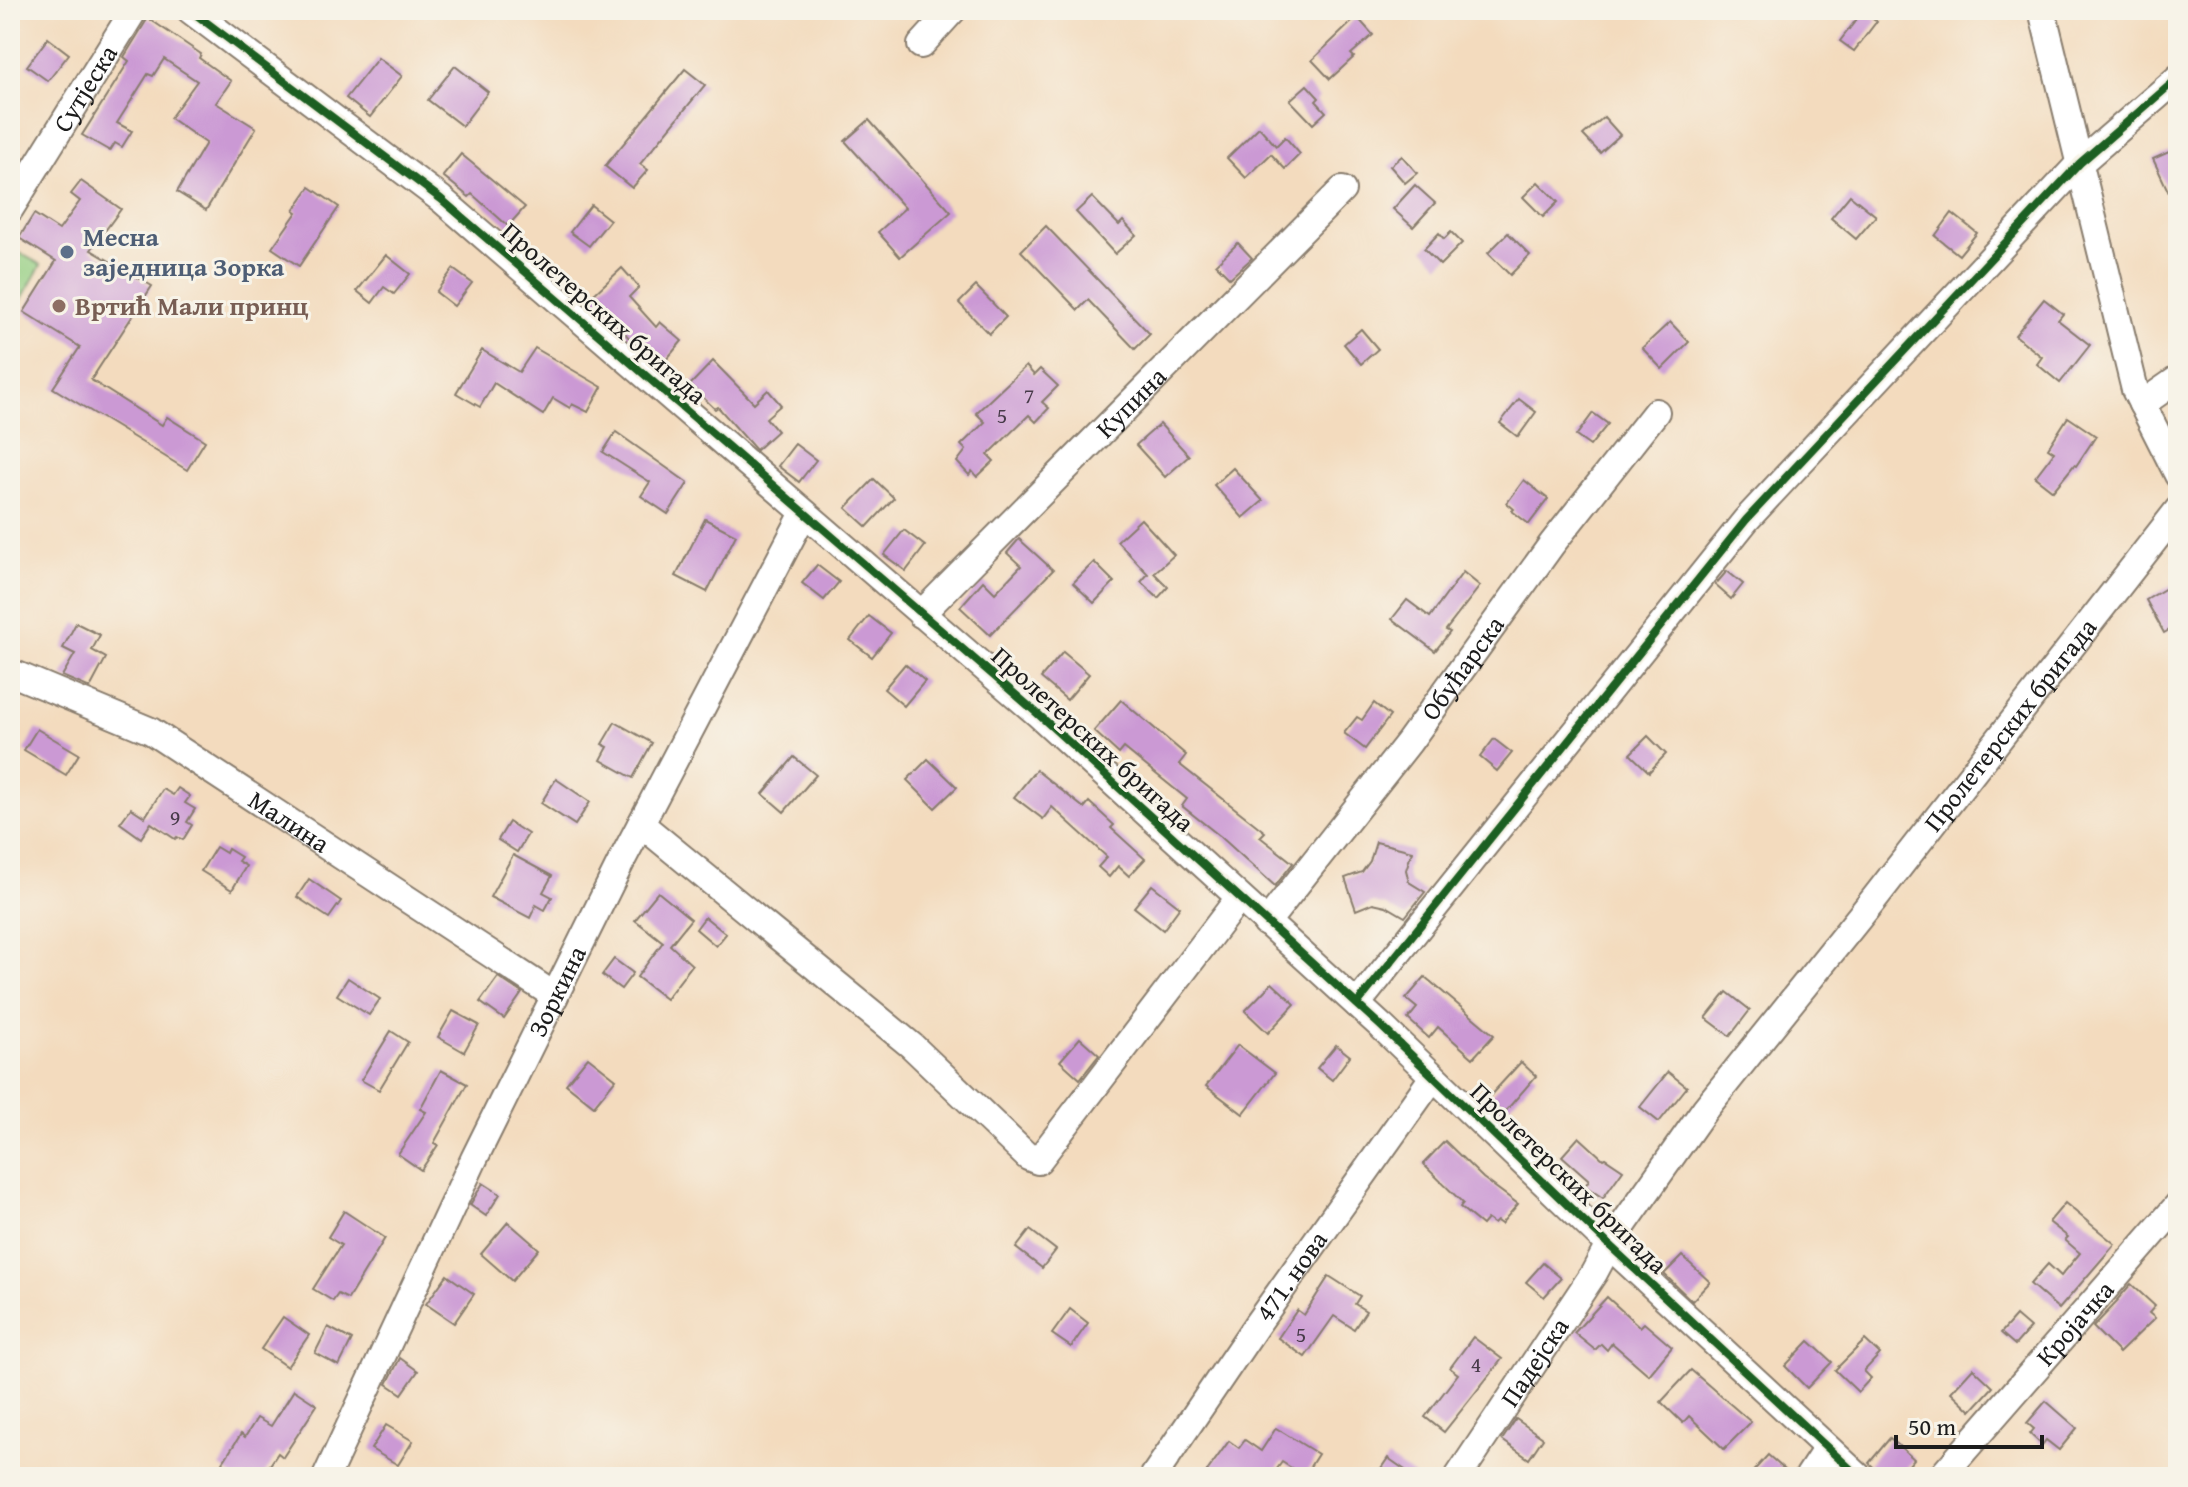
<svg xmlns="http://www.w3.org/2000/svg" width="2188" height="1487" font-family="'Gentium Book Plus',serif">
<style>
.green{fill:#95cf83;stroke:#587650;stroke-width:2}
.building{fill:#cb99d4}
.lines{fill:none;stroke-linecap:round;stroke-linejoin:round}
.minor-casing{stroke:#887c6d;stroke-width:30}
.minor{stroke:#fff;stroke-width:26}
.cycleway-casing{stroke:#f7f3e8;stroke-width:13}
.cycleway{stroke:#1b5e20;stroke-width:8}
.service-dot{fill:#5c6f8a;stroke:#f7f3e8;stroke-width:3}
.education-dot{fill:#8d6e63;stroke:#f7f3e8;stroke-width:3}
.labels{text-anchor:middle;stroke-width:6;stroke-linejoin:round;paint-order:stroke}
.number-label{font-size:22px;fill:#483b4a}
.street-label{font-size:26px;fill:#1c1c1c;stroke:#f7f3e8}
.service-label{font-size:26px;font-weight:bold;fill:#4e5e75;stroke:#f7f3e8;text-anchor:start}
.education-label{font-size:26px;font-weight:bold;fill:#785e54;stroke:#f7f3e8;text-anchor:start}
</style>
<rect width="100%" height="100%" fill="#f7f3e8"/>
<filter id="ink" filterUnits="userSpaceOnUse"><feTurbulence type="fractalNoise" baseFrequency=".0125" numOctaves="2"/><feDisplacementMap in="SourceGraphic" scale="16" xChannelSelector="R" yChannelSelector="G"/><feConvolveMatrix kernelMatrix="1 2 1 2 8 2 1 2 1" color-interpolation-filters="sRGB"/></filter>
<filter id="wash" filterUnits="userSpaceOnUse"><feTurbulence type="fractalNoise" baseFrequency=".006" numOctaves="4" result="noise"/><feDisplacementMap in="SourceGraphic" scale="32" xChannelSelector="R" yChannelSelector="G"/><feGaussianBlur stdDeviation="1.8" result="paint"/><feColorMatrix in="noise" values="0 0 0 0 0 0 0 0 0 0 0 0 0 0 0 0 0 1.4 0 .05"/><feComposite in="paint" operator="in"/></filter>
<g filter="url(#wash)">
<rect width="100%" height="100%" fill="#f3dbbe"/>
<polygon class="green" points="11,248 41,265 19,304 10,299"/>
<g id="blocks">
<g class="building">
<polygon points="1863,11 1877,21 1854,51 1840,41"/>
<polygon points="1357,17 1373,35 1351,54 1354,57 1330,79 1312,60"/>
<polygon points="148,18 201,54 199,58 231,81 216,103 256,128 206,210 177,192 206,143 170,118 197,81 164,59 153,76 148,74 117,123 132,131 122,147 115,143 110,151 82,135 129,61 124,57"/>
<polygon points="48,38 69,54 48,81 27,66"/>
<polygon points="378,58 402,76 370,117 346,98"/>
<polygon points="455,66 488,92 462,126 428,100"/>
<polygon points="685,69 705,85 640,164 648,170 632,188 605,166"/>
<polygon points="1307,85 1319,98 1316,101 1326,112 1313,124 1290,100"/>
<polygon points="1604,117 1620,135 1600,153 1583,135"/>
<polygon points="869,120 951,212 900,257 878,232 905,208 845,141"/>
<polygon points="1259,127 1276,146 1285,137 1300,154 1285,169 1271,154 1246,178 1227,158"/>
<polygon points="2178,148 2178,212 2153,159"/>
<polygon points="461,154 525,207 508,226 472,194 469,197 443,176"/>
<polygon points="1402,156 1417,173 1405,183 1390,166"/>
<polygon points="81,181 121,209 91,250 152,286 91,380 162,425 167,417 205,441 187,470 53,388 80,347 24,312 56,261 19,238 34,214 59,230 80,201 71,194"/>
<polygon points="1538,182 1558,202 1543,217 1523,197"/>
<polygon points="1415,185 1435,203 1413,227 1393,209"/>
<polygon points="310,187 339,207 299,266 272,248 297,212 294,210"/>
<polygon points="1850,195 1876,216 1856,239 1831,218"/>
<polygon points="1092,197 1119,225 1123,221 1136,235 1115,254 1076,212"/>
<polygon points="591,205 610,220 589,246 570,232"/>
<polygon points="1952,213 1977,233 1959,255 1935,236"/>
<polygon points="1046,226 1150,334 1135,349 1088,300 1078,310 1021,251"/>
<polygon points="1451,232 1462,243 1440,265 1424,249 1439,233 1444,239"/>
<polygon points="1508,233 1530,255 1510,275 1488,253"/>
<polygon points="1238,243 1252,258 1230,278 1216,264"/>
<polygon points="386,255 410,274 394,294 384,287 372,303 357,291"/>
<polygon points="622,268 639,287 629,297 656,327 660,322 682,341 660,367 638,348 592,296"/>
<polygon points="453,269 472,283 454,306 436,292"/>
<polygon points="976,286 1006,317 989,334 959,303"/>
<polygon points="2044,299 2063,314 2058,320 2090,345 2060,383 2037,364 2042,357 2015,335"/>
<polygon points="1670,322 1689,342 1662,369 1642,348"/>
<polygon points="1361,329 1378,349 1361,364 1344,344"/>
<polygon points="535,348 602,387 588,412 572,404 570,408 553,398 543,415 494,383 480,407 456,393 482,350 519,372"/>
<polygon points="713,361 754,403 768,390 781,405 766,418 777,431 756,450 718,407 715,409 690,385"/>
<polygon points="1026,366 1034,375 1040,369 1058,386 1042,402 1049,408 1036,422 1029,415 988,455 994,461 977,477 972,471 969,475 957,462 966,450 961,445 985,422 976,413"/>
<polygon points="1519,399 1536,412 1518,437 1500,423"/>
<polygon points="1593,413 1608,424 1590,446 1576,436"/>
<polygon points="2068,417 2096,436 2076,466 2074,465 2053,491 2035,477 2054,452 2048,448"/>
<polygon points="1160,424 1189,456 1165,477 1136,445"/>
<polygon points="616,432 688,483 668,514 641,496 650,482 603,452"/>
<polygon points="795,444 816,460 799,482 778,466"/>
<polygon points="1233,468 1263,501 1243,518 1214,485"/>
<polygon points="874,479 894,498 867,527 846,508"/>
<polygon points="1524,480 1548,499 1529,524 1512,511 1514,509 1507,503"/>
<polygon points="705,519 736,535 707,592 676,576"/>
<polygon points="1141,519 1174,555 1154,573 1168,587 1158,598 1141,582 1148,574 1117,541"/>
<polygon points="904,530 925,546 906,571 884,555"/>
<polygon points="1019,539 1053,570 990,635 960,607 983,581 995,593 1021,566 1007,553"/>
<polygon points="1094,562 1114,582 1094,603 1073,583"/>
<polygon points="817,565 839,582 824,600 802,583"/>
<polygon points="1727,571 1743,584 1731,599 1715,585"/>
<polygon points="1463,572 1480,586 1446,630 1450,632 1435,651 1392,619 1407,600 1430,617"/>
<polygon points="2178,581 2178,625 2164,633 2146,600"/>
<polygon points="869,616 891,633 872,657 850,640"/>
<polygon points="76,623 100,635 92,650 106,658 90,688 62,676 75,654 63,648"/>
<polygon points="1063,652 1089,674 1067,700 1041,678"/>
<polygon points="905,664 925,681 904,706 884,689"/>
<polygon points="1121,700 1186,755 1179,764 1265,832 1260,837 1293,863 1275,886 1221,837 1182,806 1187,799 1124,748 1119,754 1094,731"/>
<polygon points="1374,703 1390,716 1365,749 1344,733 1357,717 1362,720"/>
<polygon points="615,722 652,743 633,778 601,760 608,747 602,744"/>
<polygon points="37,729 79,754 66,775 24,750"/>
<polygon points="1648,736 1666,754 1649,772 1630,754"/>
<polygon points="1494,739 1512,753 1497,771 1480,757"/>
<polygon points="794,757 816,775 784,812 763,794"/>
<polygon points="928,759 957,787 935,808 907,780"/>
<polygon points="1036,770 1084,808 1089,802 1114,825 1111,828 1145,859 1129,876 1118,866 1109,877 1098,867 1107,857 1052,807 1043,819 1014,797"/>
<polygon points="556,779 590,802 575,825 541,803"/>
<polygon points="178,788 190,796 185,803 195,809 187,822 192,825 183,840 177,837 175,839 151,823 141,838 120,823 131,808 145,817 163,789 173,795"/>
<polygon points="509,822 528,834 517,852 498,840"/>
<polygon points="1376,842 1412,851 1406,870 1409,882 1425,892 1405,917 1386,906 1373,903 1356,910 1345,878 1362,872 1370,861"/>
<polygon points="216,847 226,853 228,849 241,857 238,861 246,866 232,890 201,871"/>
<polygon points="513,855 552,876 543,892 552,897 545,910 536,905 530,918 490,897"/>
<polygon points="309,879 341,901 329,918 297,897"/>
<polygon points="1152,885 1180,907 1163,930 1134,907"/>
<polygon points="658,892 691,919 670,945 692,965 666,999 637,977 663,942 635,920"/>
<polygon points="705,917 726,934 716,946 696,929"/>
<polygon points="614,959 633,973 621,989 602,975"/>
<polygon points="498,977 522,993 504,1019 480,1002"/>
<polygon points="1425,977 1494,1035 1473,1058 1438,1027 1429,1038 1408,1019 1417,1008 1406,999"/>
<polygon points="348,978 380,999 369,1015 337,995"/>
<polygon points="1272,983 1295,1004 1268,1033 1245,1011"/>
<polygon points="1727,992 1750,1010 1730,1036 1706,1018"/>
<polygon points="453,1011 479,1025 464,1052 438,1037"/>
<polygon points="391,1031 408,1042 379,1090 361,1080"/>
<polygon points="1080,1038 1099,1055 1080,1079 1060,1061"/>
<polygon points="1238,1045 1275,1073 1243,1114 1206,1086"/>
<polygon points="1336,1045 1350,1056 1332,1080 1317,1068"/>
<polygon points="588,1057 616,1079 594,1106 566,1084"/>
<polygon points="1521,1062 1536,1076 1503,1114 1487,1099"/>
<polygon points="441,1070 467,1084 434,1143 438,1145 421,1170 398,1154 426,1112 420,1109"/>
<polygon points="1668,1072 1687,1087 1659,1122 1640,1107"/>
<polygon points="1579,1137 1603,1159 1605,1158 1623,1170 1603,1198 1585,1186 1589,1180 1562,1156"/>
<polygon points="1445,1141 1483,1178 1518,1204 1501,1224 1497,1221 1494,1224 1487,1219 1482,1225 1460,1207 1463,1203 1423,1164"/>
<polygon points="483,1183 500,1194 486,1216 470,1205"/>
<polygon points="2065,1203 2115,1244 2059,1309 2030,1284 2048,1264 2061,1276 2080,1253 2065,1240 2068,1237 2049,1222"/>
<polygon points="344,1211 385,1238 348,1299 338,1294 333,1301 313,1289 341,1245 328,1237"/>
<polygon points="508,1222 539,1249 512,1281 481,1254"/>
<polygon points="1030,1230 1056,1250 1042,1268 1016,1248"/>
<polygon points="1682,1256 1710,1282 1692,1301 1664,1274"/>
<polygon points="1543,1263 1561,1278 1544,1297 1526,1282"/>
<polygon points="447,1275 474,1294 454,1323 426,1304"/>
<polygon points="1329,1276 1360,1296 1355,1304 1366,1311 1354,1329 1334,1316 1305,1357 1278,1338 1297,1310 1304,1315"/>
<polygon points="2131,1284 2155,1306 2149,1313 2155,1318 2119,1353 2093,1327 2118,1301 2117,1300"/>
<polygon points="1607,1297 1640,1327 1644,1323 1672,1347 1649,1375 1612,1343 1607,1350 1601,1344 1595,1350 1574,1333"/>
<polygon points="1070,1309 1088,1323 1071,1347 1052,1334"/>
<polygon points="2016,1316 2030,1328 2015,1345 2001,1333"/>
<polygon points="283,1317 309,1335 287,1367 261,1349"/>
<polygon points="328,1327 352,1340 339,1366 315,1353"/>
<polygon points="1473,1337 1502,1359 1444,1432 1425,1417 1458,1374 1450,1368"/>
<polygon points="1865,1340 1880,1354 1864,1371 1871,1378 1858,1392 1835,1370"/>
<polygon points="1809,1341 1832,1362 1807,1388 1785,1366"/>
<polygon points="400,1358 418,1371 402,1394 387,1384"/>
<polygon points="1973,1368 1993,1387 1971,1411 1951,1392"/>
<polygon points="1691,1370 1751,1422 1724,1449 1689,1416 1683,1423 1661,1402"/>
<polygon points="294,1390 317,1405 283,1457 278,1453 262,1477 235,1477 220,1467 241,1434 245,1437 257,1418 271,1426"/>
<polygon points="2046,1401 2077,1428 2059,1450 2046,1440 2042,1445 2030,1434 2034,1429 2027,1423"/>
<polygon points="1516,1419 1543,1438 1529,1459 1502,1440"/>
<polygon points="386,1425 413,1441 398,1465 371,1449"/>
<polygon points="1276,1428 1318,1454 1304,1476 1282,1462 1271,1477 1203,1477 1229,1441 1239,1448 1245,1440 1261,1451"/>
<polygon points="1890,1438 1914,1459 1899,1477 1884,1477 1869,1463"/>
<polygon points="1768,1455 1792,1476 1792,1477 1748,1477"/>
<polygon points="1388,1458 1415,1477 1375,1477"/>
</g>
</g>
</g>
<g filter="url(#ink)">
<use href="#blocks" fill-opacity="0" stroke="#887c6d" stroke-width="2"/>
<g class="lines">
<g class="minor-casing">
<g id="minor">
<polyline points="190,10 441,199 1038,714 1382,1027 1609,1245 1859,1477"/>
<polyline points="2042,10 2135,390 2178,475"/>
<polyline points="921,45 953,10"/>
<path id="s1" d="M 10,209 L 134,10"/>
<polyline points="2142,404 2178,379"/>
<path id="s2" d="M 921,614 L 1342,190"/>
<path id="s3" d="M 10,672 L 151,731 L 555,996"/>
<polyline points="641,824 912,1046 1028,1157 1038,1161 1239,898"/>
<path id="s4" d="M 1266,923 L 1409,742 L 1552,544 L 1656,412"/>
<polyline points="1357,1004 1746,520 2080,163 2178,78"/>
<path id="s5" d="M 326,1477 L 474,1159 L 623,858 L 804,513"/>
<path id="s6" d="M 1153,1477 L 1257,1324 L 1433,1077"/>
<path id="s7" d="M 1458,1477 L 1594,1273 L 1609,1245 L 1705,1109 L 1874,899 L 2178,510"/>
<polyline points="1808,1477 1827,1448"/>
<path id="s8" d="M 1941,1477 L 2178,1205"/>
</g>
</g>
<use href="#minor" class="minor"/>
<g class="cycleway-casing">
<g id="cycleway">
<polyline points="190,10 441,199 1038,714 1382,1027 1609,1245 1859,1477"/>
<polyline points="1357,1004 1746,520 2080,163 2178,78"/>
</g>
</g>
<use href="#cycleway" class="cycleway"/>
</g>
</g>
<circle class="service-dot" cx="67" cy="252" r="8"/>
<circle class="education-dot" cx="59" cy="306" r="8"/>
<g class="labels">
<g class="number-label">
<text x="1029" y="403">7</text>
<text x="1002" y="423">5</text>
<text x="175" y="825">9</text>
<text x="1301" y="1342">5</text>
<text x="1476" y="1372">4</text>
</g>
<g class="street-label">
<text dy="9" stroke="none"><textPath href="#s1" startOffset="142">Сутјеска</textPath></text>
<text transform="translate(604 313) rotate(41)" y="9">Пролетерских бригада</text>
<text dy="9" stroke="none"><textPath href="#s2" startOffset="298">Купина</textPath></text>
<text dy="9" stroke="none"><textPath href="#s4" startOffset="322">Обућарска</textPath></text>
<text dy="9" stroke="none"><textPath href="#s7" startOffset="934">Пролетерских бригада</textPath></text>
<text transform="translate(1093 739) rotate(42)" y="9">Пролетерских бригада</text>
<text dy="9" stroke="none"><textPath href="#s3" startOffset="318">Малина</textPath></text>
<text dy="9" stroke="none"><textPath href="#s5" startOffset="538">Зоркина</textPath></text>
<text transform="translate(1569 1178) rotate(44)" y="9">Пролетерских бригада</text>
<text dy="9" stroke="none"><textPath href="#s6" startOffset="244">471. нова</textPath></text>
<text dy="9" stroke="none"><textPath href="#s8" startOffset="204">Кројачка</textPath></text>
<text dy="9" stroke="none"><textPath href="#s7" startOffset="138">Падејска</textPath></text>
</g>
<g class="service-label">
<text x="83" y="246">Месна<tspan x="83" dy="30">заједница Зорка</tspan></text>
</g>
<g class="education-label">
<text x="75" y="315">Вртић Мали принц</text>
</g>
</g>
<rect width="2188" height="1487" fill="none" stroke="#f7f3e8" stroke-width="40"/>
<path d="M1896 1435v12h146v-12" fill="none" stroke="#1c1c1c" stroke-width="4"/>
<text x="1908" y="1435" font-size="24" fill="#1c1c1c" stroke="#f7f3e8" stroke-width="6" paint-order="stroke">50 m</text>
</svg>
